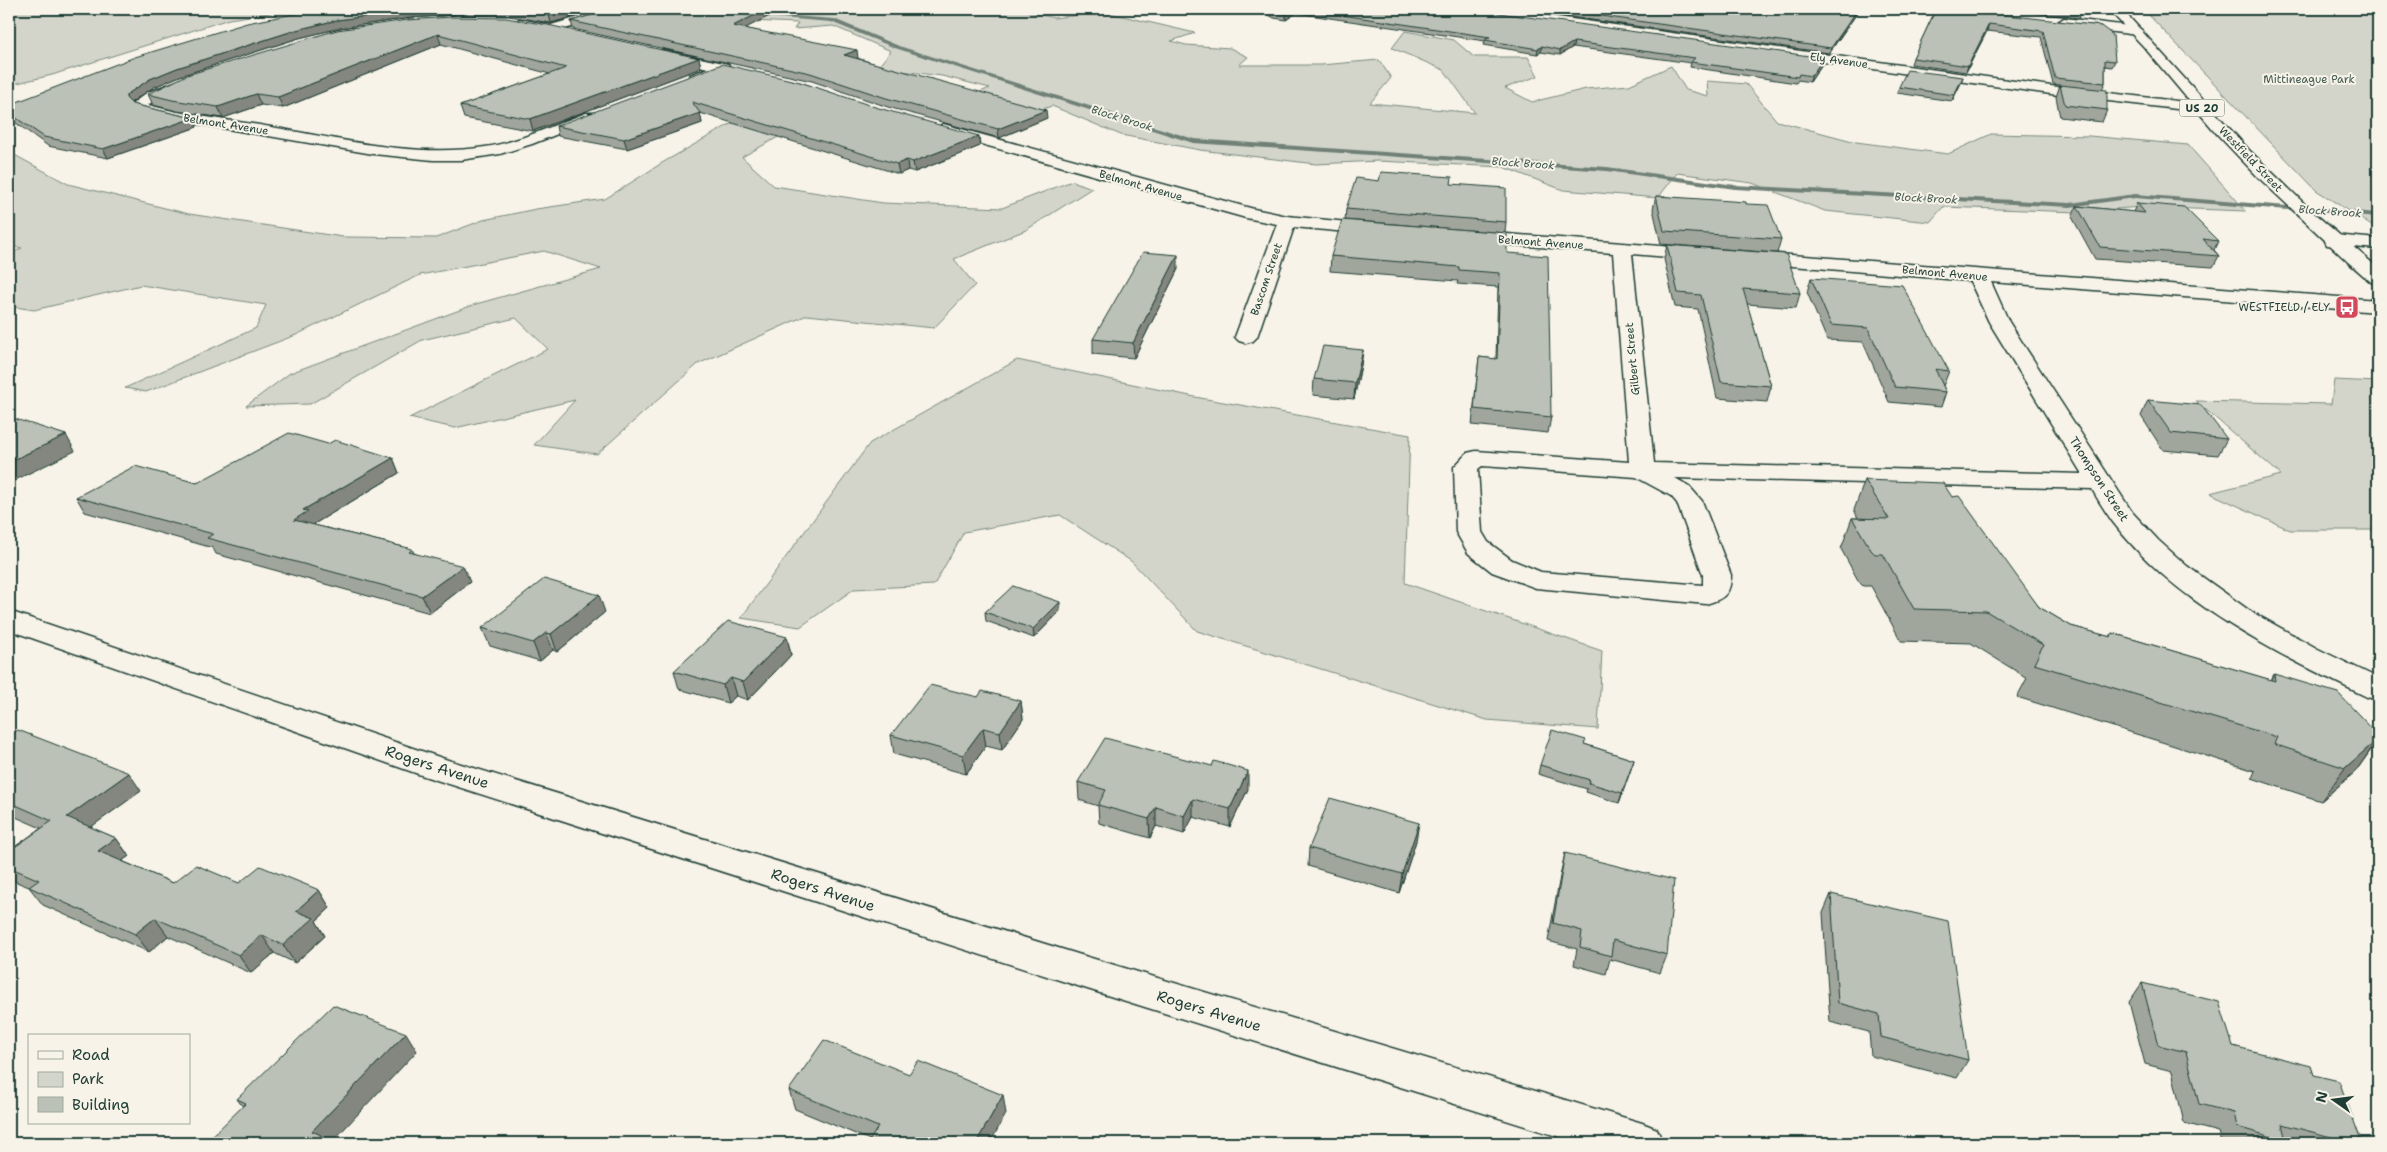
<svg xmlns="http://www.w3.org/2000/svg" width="2387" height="1152" font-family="'Shantell Sans',sans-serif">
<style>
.green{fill:#d3d5ca;stroke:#79897f}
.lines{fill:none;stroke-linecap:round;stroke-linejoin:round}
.stream{fill:#6f8077;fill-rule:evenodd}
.minor-casing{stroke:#1f3d34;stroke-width:3}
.major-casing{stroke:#1f3d34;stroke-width:3}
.minor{fill:#f7f3e8;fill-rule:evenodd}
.major{fill:#f7f3e8;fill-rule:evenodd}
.wall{fill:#a1a69d;stroke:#1f3d34}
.shaded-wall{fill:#83877f;stroke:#1f3d34}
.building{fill:#bbc1b6;stroke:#1f3d34}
.labels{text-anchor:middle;stroke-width:4;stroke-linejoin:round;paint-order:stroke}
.far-street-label{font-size:11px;fill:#1f3d34;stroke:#f7f3e8}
.far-park-label{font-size:11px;fill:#435b52;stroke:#f7f3e8}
.shield{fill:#f7f3e8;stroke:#60746a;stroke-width:1}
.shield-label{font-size:11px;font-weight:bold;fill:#1f3d34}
.far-water-label{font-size:11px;font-style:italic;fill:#405950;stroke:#f7f3e8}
.far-poi-label{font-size:11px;fill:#1f3d34;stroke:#f7f3e8;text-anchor:end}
.street-label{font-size:12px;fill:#1f3d34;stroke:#f7f3e8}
.near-street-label{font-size:15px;fill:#1f3d34;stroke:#f7f3e8}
</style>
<rect width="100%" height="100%" fill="#f7f3e8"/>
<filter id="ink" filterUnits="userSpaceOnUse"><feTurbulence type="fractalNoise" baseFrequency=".02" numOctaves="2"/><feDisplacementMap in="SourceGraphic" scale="10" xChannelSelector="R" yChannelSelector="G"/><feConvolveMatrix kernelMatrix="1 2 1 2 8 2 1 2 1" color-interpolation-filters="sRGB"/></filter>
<g filter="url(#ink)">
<g class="green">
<polygon points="9,9 297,9 229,19 52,75 9,85"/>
<polygon points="639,9 1019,9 1054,18 1105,12 1195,33 1171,41 1186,45 1230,48 1248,57 1239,65 1321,65 1379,60 1391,78 1370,103 1475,113 1444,70 1392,48 1405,31 1454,40 1474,57 1528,57 1538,76 1505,88 1532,102 1586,89 1629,85 1671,66 1686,90 1708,96 1707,81 1746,84 1777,121 1856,142 1948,154 1991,134 2089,136 2188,145 2246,211 2141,207 2078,212 1943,207 1930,222 1825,211 1752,183 1677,173 1658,198 1563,190 1503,167 1378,161 1316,164 1200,150 1121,135 1052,106 1010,119 925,114 990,88 942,76 877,68 891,51 833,26 794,29 798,23 700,19"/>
<polygon points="2143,9 2378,9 2378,230 2316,190"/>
<polygon points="766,89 800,125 742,157 774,186 883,203 1002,208 1072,181 1092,188 1026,230 954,259 975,285 934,328 807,315 698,364 597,454 534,445 575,400 455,428 409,418 548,349 516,318 422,340 310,404 246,406 290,373 476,304 601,269 544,251 420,275 296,335 146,392 125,388 256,328 266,305 141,285 34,310 9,306 9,255 22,248 9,246 9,152 68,184 189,214 343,237 436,238 483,220 536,209 605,199 662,163 732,123"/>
<polygon points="1017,360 1195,397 1410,435 1405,583 1602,651 1598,729 1487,720 1197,631 1131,561 1060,515 964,532 934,585 854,589 800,627 741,618 870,443"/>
<polygon points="2334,380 2378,382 2378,530 2290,530 2210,493 2281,475 2196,401 2331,404"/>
</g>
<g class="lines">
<polygon class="stream" points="753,13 834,19 899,46 1194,139 1607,167 1735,185 2070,203 2135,194 2378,213 2378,217 2135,198 2070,207 1735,189 1607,171 1193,143 895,48 831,22 755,16"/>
<g class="minor-casing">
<g id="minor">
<polygon points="607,9 625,9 623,12 551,33 516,26 514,23 520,19 551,25"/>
<polygon points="1471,9 1501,9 2058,87 2202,104 2209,108 2202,112 2058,95 1477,13"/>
<polygon points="2064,18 2137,27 2143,31 2137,35 2060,25 2058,22"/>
<polygon points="663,50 728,64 730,67 728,70 700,81 690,81 688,78 690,75 708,68 658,57 656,54 658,51"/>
<path d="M 183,79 L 190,83 L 188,86 L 156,99 L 148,105 C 188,116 230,120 271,127 C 341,139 414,158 485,147 C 520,142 553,125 586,113 L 596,113 L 599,116 L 596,119 L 532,144 L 500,154 L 461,160 L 433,160 L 373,154 L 170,119 L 137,111 L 131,105 L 146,93 Z"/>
<polygon points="943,124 1254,209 1287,216 1378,225 1384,226 1387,230 1384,234 1378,235 1294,227 1257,337 1253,341 1246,343 1239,341 1235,337 1277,224 1246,218 938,132 935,129"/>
<path d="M 1470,231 L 1711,250 L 1713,254 L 1711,258 L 1704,260 L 1632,254 L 1654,463 L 2082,474 L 1989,322 L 1970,281 L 1745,262 L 1743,258 L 1745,254 L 1752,252 L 2378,300 L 2378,312 L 1991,282 L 2009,322 L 2025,347 L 2132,512 L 2158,540 L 2187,566 L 2250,611 L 2318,649 L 2378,678 L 2378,700 L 2367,697 C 2276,653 2175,604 2112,521 C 2105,511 2098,500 2092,489 L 1675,478 L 1689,486 L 1702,501 L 1731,575 C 1731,594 1724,599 1706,604 L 1536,588 L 1492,572 L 1468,553 L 1456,532 L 1454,467 L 1467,453 L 1476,451 L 1629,462 L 1613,253 L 1464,241 L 1461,237 L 1464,233 ZM 1482,466 L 1636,477 L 1671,496 L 1677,503 L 1703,575 L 1703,585 L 1541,572 L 1512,560 L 1488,542 L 1482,532 L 1478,469 Z"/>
<polygon points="2334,235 2378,239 2378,249 2327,245 2325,241 2327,237"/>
</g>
</g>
<g class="major-casing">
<g id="major">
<polygon points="2108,9 2121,9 2130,18 2249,150 2315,214 2378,268 2378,284 2371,282 2348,262 2259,178 2217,134 2144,47"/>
<polygon points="9,611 448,760 1081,955 1642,1123 1657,1129 1663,1143 1579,1143 1081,987 424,776 9,630"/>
</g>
</g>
<use href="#minor" class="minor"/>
<use href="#major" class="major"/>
</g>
<g class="wall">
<polygon points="320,9 601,9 551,23 509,16 455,15 410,18 340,28 299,38 180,76 154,87 131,103 132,104 193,118 197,127 108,158 48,146 9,118 9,105"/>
<polygon points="613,9 783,9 745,28 858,58 857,58 1047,118 999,138 888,107 812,81 573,29 571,21"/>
<polygon points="1258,9 1476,9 1477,10 1822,64 1810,82 1798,80 1796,83 1690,67 1691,63 1573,47 1560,55 1541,52 1537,54 1484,45 1485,41 1296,13 1286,20 1274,18"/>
<polygon points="1513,9 1860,9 1829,53"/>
<polygon points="1936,9 2101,26 2115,61 2112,67 2105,66 2105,83 2102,90 2107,110 2102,122 2060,117 2056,97 2060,85 2053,84 2041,37 1987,31 1966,72 1911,64 1913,58"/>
<polygon points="1995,9 2076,9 2081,12 2079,18"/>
<polygon points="407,20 699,58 701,68 533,131 464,118 460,106 550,74 441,44 283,108 261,105 223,118 177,111 153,105 148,94"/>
<polygon points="800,82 980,146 915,172 908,170 899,174 700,113 702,123 627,149 558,136 556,126"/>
<polygon points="1961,83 1952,101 1897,93 1899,87"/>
<polygon points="1379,181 1451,184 1506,222 1505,233 1345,220 1346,209"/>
<polygon points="1656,196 1746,204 1781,239 1777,253 1661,244 1653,209"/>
<polygon points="2137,203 2218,241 2214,250 2219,256 2213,267 2095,259 2072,217 2077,206 2133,212"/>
<polygon points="1667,245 1800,293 1796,308 1747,304 1771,386 1767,402 1717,398 1698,309 1675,307 1664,259"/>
<polygon points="1507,253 1551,417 1548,433 1472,425 1479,357 1496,359 1498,287 1457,284 1458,281 1330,271 1331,256"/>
<polygon points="1178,269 1134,358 1093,354 1093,339"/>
<polygon points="1811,278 1949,371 1943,386 1946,392 1941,407 1889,402 1863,342 1827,340 1807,292"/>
<polygon points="1363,350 1361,365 1354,399 1313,395 1314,379"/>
<polygon points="2148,400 2227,439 2218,455 2163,450 2141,416"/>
<polygon points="328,444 393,458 399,473 314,524 314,525 412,549 414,553 470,582 430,613 216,554 213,548 85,512 76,497 197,483"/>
<polygon points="1865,480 1952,497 2039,607 2071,626 2110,637 2112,633 2271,680 2274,674 2378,735 2378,740 2356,771 2321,801 2252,778 2255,771 2017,697 2027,678 1971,643 1901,641 1871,586 1863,586 1859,582 1841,549 1852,518 1858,518 1854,510"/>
<polygon points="1060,611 1034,638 986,621 985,612"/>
<polygon points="605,612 557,652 553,650 540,661 490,646 482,628"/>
<polygon points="787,637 791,655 748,700 736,696 728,703 679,689 674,671"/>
<polygon points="978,697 1021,701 1023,719 1002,750 986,746 966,774 894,754 891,735"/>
<polygon points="9,733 141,791 90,827 116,838 129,856 122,861 173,883 239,883 319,890 330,908 316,921 325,936 295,963 274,953 251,973 168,936 149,952 43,905 29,887 9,879 9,851 41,828 9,814"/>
<polygon points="1584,744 1634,760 1619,803 1586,792 1587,789 1538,774 1540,765"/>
<polygon points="1078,782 1248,789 1230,827 1193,817 1184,834 1156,826 1150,838 1099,823 1098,806 1079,800"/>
<polygon points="1416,841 1399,893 1308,866 1309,848"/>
<polygon points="1565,853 1667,955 1660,973 1610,959 1606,974 1574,965 1577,949 1548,941 1561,871"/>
<polygon points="1831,894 1968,1060 1957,1078 1871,1056 1869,1032 1830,1022 1823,913"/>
<polygon points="2142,983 2233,1046 2314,1075 2362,1143 2221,1143 2218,1132 2184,1123 2172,1071 2145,1064 2129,1002"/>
<polygon points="417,1051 243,1107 237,1099"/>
<polygon points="789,1090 1006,1114 870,1140 795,1109"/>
</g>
<g class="shaded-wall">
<polygon points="435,9 453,9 455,15 410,18 340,28 299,38 180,76 154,87 130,103 126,98 126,95 150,79 177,68 296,30 337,20 407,11"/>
<polygon points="573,9 601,9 551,23 549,15"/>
<polygon points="767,9 783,9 734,34 733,26"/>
<polygon points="1295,9 1296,9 1296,13 1286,20 1286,14"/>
<polygon points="1858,9 1860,9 1829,53 1831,48"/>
<polygon points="1989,24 1987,31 1966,72 1968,66"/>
<polygon points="438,34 441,44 283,108 278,97"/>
<polygon points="1574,42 1573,47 1560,55 1560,50"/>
<polygon points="1542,46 1541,52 1537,54 1538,49"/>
<polygon points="857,50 858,58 845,63 844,55"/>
<polygon points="699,58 701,68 533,131 530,119"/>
<polygon points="1824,58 1822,64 1810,82 1811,76"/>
<polygon points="1963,77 1961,83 1952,101 1954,95"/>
<polygon points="256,94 261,105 223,118 218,107"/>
<polygon points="1046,110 1047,118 999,138 998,129"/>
<polygon points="700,113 702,123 627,149 624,139"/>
<polygon points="193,118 197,127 108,158 103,149"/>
<polygon points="979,136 980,146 915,172 913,162"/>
<polygon points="907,160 908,170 899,174 897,164"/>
<polygon points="1178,255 1178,269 1134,358 1133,343"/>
<polygon points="1363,350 1361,365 1354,399 1355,383"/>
<polygon points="66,435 75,451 9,483 9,462"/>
<polygon points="393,458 399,473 314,524 315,527 294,520 303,510"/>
<polygon points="463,566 470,582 430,613 422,596"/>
<polygon points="599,595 605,612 557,652 551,634"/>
<polygon points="1060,602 1060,611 1034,638 1033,629"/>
<polygon points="546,633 553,650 540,661 533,643"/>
<polygon points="787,637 791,655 748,700 743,682"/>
<polygon points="731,678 736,696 728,703 723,685"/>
<polygon points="1021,701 1023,719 1002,750 1000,732"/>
<polygon points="983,728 986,746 966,774 963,755"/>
<polygon points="2378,739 2356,771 2321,801 2345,768"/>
<polygon points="1634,760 1631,769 1619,803 1622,793"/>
<polygon points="1248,771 1248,789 1230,827 1230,809"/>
<polygon points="129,773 141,791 80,835 67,817"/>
<polygon points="1193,799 1193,817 1184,834 1184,816"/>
<polygon points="1156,807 1156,826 1150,838 1149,819"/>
<polygon points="1419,823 1416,841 1399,893 1402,874"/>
<polygon points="116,838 129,856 111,869 98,851"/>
<polygon points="319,890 330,908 316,921 325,936 295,963 283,945 296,911"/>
<polygon points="155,918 168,936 149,952 135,934"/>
<polygon points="262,935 274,953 251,973 239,955"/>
<polygon points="406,1033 417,1051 331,1143 313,1143 312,1131"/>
<polygon points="1003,1095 1006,1114 990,1143 976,1143"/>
</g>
<g class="building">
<polygon points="320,9 435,9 407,11 337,20 296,30 177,68 150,79 126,95 126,98 132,104 193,118 103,149 44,137 9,113 9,105 135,57 247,23"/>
<polygon points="508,9 573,9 549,15"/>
<polygon points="613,9 767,9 733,26 857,50 844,55 1046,110 998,129 886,98 810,73 571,21"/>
<polygon points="1267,9 1295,9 1286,14 1274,13"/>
<polygon points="1302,9 1476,9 1477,10 1824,58 1811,76 1799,74 1798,77 1691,62 1695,58 1574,42 1560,50 1542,46 1538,49 1485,40 1490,37"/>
<polygon points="1551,9 1858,9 1831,48"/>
<polygon points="1936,9 1955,9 2101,26 2113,35 2115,61 2105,60 2105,83 2055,78 2043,31 1989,24 1968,66 1913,58"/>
<polygon points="2050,9 2076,9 2081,12"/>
<polygon points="452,17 506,18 548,25 699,58 530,119 460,106 566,68 438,34 278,97 256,94 218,107 172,100 148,94 187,75 337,30 407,20"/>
<polygon points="722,64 800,82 875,107 979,136 913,162 907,160 897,164 692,102 700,113 624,139 556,126"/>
<polygon points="1907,70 1963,77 1954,95 1899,87"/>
<polygon points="2060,85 2107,90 2107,110 2065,105"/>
<polygon points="1381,172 1452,177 1451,184 1506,188 1506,222 1346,209 1356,178 1379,181"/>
<polygon points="1656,196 1746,202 1746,204 1768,205 1781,239 1664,231"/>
<polygon points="2137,203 2184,207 2218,241 2203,239 2219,256 2100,247 2077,206 2145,213"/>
<polygon points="1342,220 1507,233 1507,253 1548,256 1551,417 1474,409 1479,357 1497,359 1500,273 1459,270 1459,267 1331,256"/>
<polygon points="1667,245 1786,254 1800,293 1743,289 1771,386 1721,382 1701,295 1678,293"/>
<polygon points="1143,252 1178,255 1133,343 1093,339"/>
<polygon points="1811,278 1902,285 1949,371 1935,369 1946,392 1895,387 1868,328 1831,325"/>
<polygon points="1323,346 1363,350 1355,383 1314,379"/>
<polygon points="2148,400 2201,405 2227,439 2171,433"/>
<polygon points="9,417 66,435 9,462"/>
<polygon points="289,433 328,444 335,440 393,458 303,510 308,511 294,520 412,549 409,552 463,566 422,596 207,538 213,534 76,497 135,466 197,483"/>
<polygon points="1865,480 1943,483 1952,497 1959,496 2039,607 2071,626 2111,637 2112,633 2275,681 2274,674 2338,693 2378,735 2378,739 2345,768 2274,744 2277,737 2034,664 2043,645 1986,611 1914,609 1883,554 1875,554 1871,550 1852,518 1889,519"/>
<polygon points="544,579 599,595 551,634 546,633 533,643 482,628"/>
<polygon points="1013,586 1060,602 1033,629 985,612"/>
<polygon points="728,621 787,637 743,682 731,678 723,685 674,671"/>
<polygon points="930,685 978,697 982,691 1021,701 1000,732 983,728 963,755 891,735"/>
<polygon points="18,730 129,773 67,817 116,838 98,851 173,883 196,865 239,883 260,866 319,890 296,911 314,918 283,945 262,935 239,955 155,918 135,934 29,887 39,880 9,867 9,851 52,821 9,802 9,733 11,734"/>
<polygon points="1552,730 1586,740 1584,744 1634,760 1622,793 1589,783 1590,780 1540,765"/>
<polygon points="1105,738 1212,766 1214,761 1248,771 1230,809 1193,799 1184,816 1156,807 1149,819 1098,805 1106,790 1078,782"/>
<polygon points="1330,798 1419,823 1402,874 1309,848"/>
<polygon points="1565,853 1674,880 1667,955 1613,940 1611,956 1580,947 1582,931 1553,923"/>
<polygon points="1831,894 1948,921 1968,1060 1881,1037 1879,1014 1838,1003"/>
<polygon points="2142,983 2219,1002 2233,1046 2311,1066 2314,1075 2339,1081 2362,1143 2354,1143 2282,1124 2286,1141 2237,1127 2234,1113 2199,1104 2186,1052 2158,1045"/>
<polygon points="333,1005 406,1033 312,1131 321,1135 313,1143 205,1143 246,1103 237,1099"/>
<polygon points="824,1040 909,1074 918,1061 1003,1095 976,1143 868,1143 878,1127 789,1090"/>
</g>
</g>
<defs>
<g id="bus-square" transform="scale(1.25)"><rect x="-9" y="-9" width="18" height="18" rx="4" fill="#d1495b" stroke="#f7f3e8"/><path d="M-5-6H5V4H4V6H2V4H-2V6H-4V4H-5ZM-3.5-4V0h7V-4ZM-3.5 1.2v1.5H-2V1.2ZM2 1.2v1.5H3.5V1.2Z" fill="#fff"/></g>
</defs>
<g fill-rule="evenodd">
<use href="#bus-square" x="2347" y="307"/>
</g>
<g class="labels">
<g class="far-street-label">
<text transform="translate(1839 60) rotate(8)" y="4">Ely Avenue</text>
<text transform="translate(226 124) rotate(9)" y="4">Belmont Avenue</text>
<text transform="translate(2251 159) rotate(46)" y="4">Westfield Street</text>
<text transform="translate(1141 185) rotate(16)" y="4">Belmont Avenue</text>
<text transform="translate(1541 242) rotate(4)" y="4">Belmont Avenue</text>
<text transform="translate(1945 273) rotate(5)" y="4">Belmont Avenue</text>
<text transform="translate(1266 279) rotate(-71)" y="4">Bascom Street</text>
<text transform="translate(1632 359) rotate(-95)" y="4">Gilbert Street</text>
</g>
<g class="far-park-label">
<text x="2309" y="83">Mittineague Park</text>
</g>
<rect class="shield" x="2179.5" y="99.5" width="45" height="17" rx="4"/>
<g class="shield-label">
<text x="2202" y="112">US 20</text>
</g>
<g class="far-water-label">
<text transform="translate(1122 118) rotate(17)" y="4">Block Brook</text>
<text transform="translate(1523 163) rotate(4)" y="4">Block Brook</text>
<text transform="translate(1926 198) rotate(3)" y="4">Block Brook</text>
<text transform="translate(2330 211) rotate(4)" y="4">Block Brook</text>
</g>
<g class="far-poi-label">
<text x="2330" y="311">WESTFIELD / ELY</text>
</g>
<g class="street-label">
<text transform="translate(2099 479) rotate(57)" y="4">Thompson Street</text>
</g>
<g class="near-street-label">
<text transform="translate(437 767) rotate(18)" y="5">Rogers Avenue</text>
<text transform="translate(823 890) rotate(18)" y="5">Rogers Avenue</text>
<text transform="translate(1209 1011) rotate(17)" y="5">Rogers Avenue</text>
</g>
</g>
<rect width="2387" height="1152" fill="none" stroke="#f7f3e8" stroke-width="30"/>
<rect x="15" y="15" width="2357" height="1122" fill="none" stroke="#1f3d34" stroke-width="2" filter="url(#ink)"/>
<rect x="28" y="1034" width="162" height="90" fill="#f7f3e8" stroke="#a1aaa0"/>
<rect x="38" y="1051" width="25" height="8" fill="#f7f3e8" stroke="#a1aaa0"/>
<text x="72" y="1060" font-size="15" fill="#1f3d34">Road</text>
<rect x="38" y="1072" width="25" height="15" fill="#d3d5ca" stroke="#a1aaa0"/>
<text x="72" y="1084" font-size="15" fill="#1f3d34">Park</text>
<rect x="38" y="1097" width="25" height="15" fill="#bbc1b6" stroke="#a1aaa0"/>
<text x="72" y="1110" font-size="15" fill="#1f3d34">Building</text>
<g transform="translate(2334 1100) rotate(284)" stroke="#f7f3e8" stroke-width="4" paint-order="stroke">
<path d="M0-4L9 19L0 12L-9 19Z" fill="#1f3d34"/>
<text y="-8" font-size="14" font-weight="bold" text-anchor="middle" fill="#1f3d34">N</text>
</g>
</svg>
